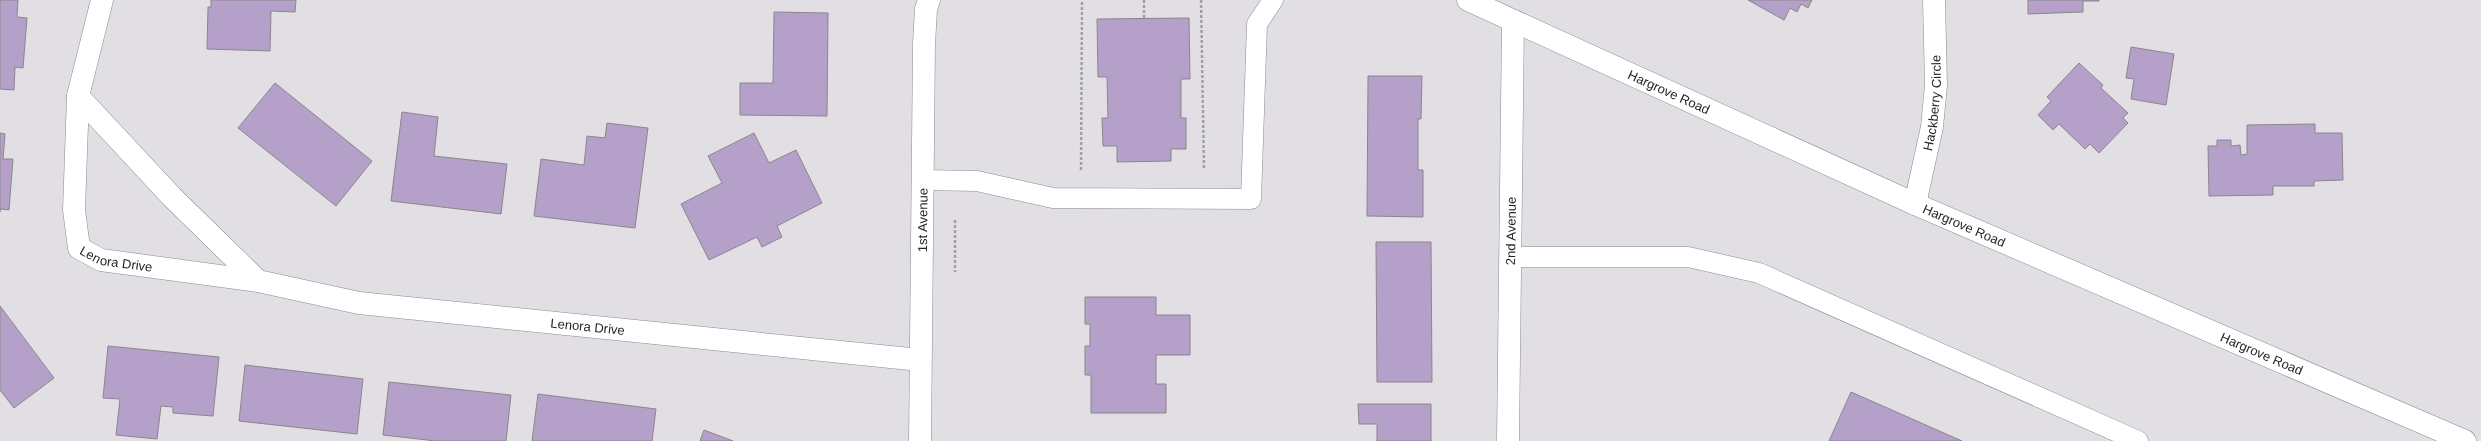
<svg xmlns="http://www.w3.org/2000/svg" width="2481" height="441" font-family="Arial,sans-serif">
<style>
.building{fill:#b4a0c8;stroke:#89878b}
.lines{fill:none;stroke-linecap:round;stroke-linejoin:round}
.service-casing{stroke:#8c8a8e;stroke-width:21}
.minor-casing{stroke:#8c8a8e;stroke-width:23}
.secondary-casing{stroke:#8c8a8e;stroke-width:23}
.path{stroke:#a19fa3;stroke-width:2.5;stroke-dasharray:3 2;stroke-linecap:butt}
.service{stroke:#fff;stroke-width:20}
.minor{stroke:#fff;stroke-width:22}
.secondary{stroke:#fff;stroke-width:22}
.labels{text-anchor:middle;stroke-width:4;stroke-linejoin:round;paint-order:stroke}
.street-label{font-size:13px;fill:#262627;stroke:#fff}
</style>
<rect width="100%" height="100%" fill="#e2dfe4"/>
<g class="building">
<polygon points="0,0 18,0 17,17 27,18 23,68 15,67 14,90 0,89"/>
<polygon points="211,0 296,0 295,12 271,11 270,51 207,49 208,7 211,7"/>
<polygon points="1748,0 1812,0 1808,8 1801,4 1797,12 1790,8 1784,20"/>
<polygon points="2028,0 2099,0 2099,1 2083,1 2083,12 2028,14"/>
<polygon points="774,12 828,13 827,116 740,115 740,83 773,83"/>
<polygon points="1189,18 1190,79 1181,79 1181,118 1186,118 1186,149 1171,149 1171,161 1117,162 1117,146 1103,146 1102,118 1108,118 1107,77 1098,77 1097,19"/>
<polygon points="2131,47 2174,54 2166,105 2131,99 2134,79 2126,78"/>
<polygon points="2079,63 2103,85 2101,88 2128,113 2123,118 2128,123 2099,153 2090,144 2085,149 2059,124 2053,130 2038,115 2051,101 2047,97"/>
<polygon points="1368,76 1422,76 1421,119 1418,119 1418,170 1423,170 1423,217 1367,216"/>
<polygon points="275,83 372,161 336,206 238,128"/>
<polygon points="402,112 438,117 434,156 507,164 501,214 391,201"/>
<polygon points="607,123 648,128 635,228 534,216 541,159 584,165 587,136 605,138"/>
<polygon points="2315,124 2315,133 2342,133 2343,180 2314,181 2314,186 2273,186 2273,195 2209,196 2208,146 2217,146 2217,140 2231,140 2231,146 2240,145 2241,155 2247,154 2247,125"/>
<polygon points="0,133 5,134 3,159 13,159 9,210 0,209 0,212"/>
<polygon points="754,133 769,163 796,150 822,203 777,226 782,237 762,247 757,237 709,260 681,204 722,183 708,156"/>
<polygon points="1376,242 1431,242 1432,382 1377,382"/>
<polygon points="1085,297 1156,297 1156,315 1190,315 1190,355 1156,355 1156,384 1166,384 1166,413 1091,413 1091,375 1085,375 1085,346 1090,346 1090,324 1085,324"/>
<polygon points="0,306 54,378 14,408 0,390"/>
<polygon points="108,346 219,357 213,416 173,413 173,407 161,406 157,439 116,435 120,399 103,398"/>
<polygon points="245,365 363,379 357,434 239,421"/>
<polygon points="389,382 511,395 506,441 436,441 383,435"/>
<polygon points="1851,392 1962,441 1829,441"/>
<polygon points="538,394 656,409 652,441 532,441"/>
<polygon points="1358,404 1431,404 1431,441 1377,441 1377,424 1359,424"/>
<polygon points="704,430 733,441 700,441"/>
</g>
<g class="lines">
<g class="service-casing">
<g id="service">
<polyline points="922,180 977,181 1053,198 1251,199 1257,24 1273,0"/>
<polyline points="1510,257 1688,257 1759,273 2138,441"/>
</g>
</g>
<g class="minor-casing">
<g id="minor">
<path id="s1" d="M 102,0 L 78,96 L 74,210 L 79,248 L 101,260 L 258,281 L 359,303 L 920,360"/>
<polyline points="78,96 172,197 258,281"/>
<path id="s2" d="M 1915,204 L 1932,127 L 1936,85 L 1934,0"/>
<path id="s3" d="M 920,441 L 924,44 L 926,9 L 929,0"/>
<path id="s4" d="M 1508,441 L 1513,21"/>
</g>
</g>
<g class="secondary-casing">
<g id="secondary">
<path id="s5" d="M 1468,0 L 1915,204 L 2465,441"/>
</g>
</g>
<g class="path">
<polyline points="1144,0 1144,18"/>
<polyline points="1201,0 1204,169"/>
<polyline points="1081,170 1082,0"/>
<polyline points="955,220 955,272"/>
</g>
<use href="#service" class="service"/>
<use href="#minor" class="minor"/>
<use href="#secondary" class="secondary"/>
</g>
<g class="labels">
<g class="street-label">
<text dy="5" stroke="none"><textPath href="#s5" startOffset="221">Hargrove Road</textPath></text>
<text dy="5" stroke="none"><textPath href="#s2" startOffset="103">Hackberry Circle</textPath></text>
<text dy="5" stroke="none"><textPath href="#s3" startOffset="221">1st Avenue</textPath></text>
<text dy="5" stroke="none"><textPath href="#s5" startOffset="545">Hargrove Road</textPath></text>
<text dy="5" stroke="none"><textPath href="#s4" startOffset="210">2nd Avenue</textPath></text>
<text dy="5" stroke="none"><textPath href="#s1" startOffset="291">Lenora Drive</textPath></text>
<text dy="5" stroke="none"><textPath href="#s1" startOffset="768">Lenora Drive</textPath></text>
<text dy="5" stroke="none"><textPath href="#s5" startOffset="869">Hargrove Road</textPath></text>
</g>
</g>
</svg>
